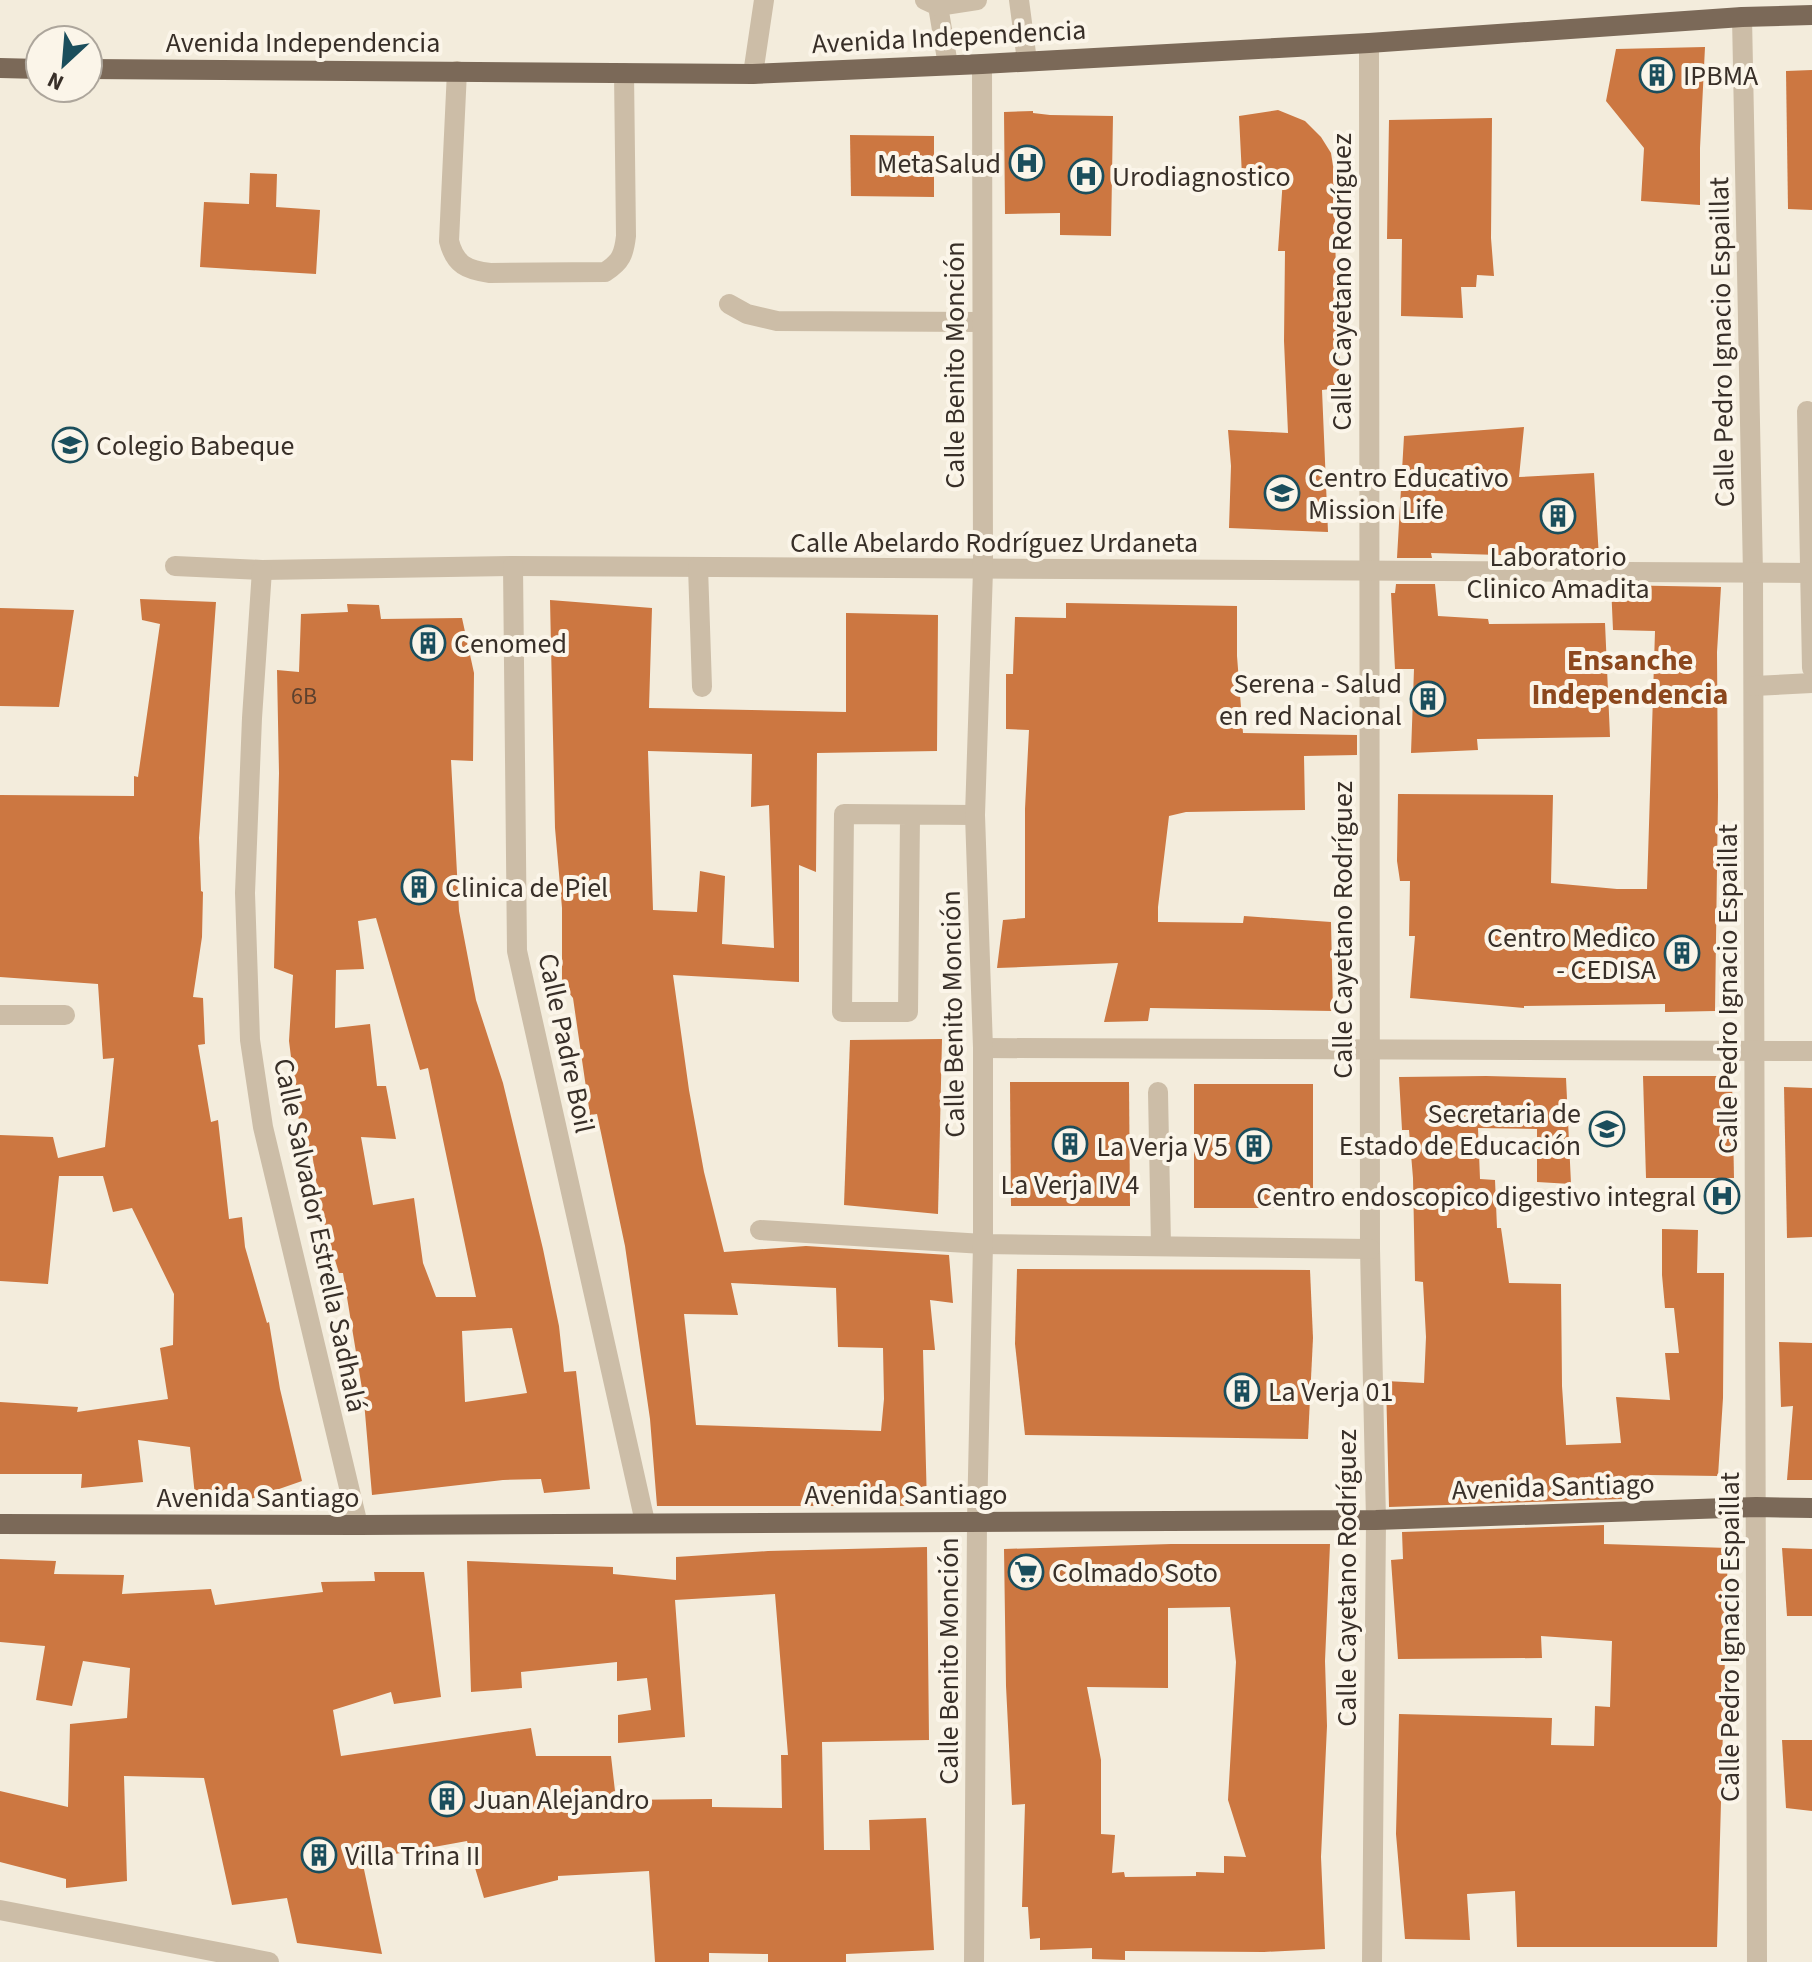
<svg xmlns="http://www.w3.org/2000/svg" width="1812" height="1962" font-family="'Source Sans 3',sans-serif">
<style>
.building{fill:#cc7741;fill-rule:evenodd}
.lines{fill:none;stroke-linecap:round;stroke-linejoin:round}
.minor{stroke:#ccbda7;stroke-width:20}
.major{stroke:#7b6958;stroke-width:20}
.labels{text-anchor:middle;stroke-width:8;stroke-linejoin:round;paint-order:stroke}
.number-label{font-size:24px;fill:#5d412e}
.street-label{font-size:28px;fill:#382f28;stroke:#fbf5e9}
.poi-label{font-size:28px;fill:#382f28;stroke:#fbf5e9;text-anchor:start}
.neighbourhood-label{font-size:30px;font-weight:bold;fill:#8c471d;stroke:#fbf5e9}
</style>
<rect width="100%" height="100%" fill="#f3ecdc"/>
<g class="building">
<polygon points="1705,47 1700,148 1700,205 1641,201 1644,148 1606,101 1616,49"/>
<polygon points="1812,70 1812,210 1788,209 1786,71"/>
<polygon points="1278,110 1305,121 1321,137 1331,153 1334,172 1336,278 1341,279 1340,347 1338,388 1322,390 1328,532 1229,528 1231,466 1228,430 1288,433 1284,341 1285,251 1278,251 1283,178 1242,176 1239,116"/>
<polygon points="1033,111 1033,113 1050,115 1113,116 1111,236 1060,235 1060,213 1005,214 1004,112"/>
<polygon points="1492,118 1491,238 1494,276 1477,275 1476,287 1461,287 1463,318 1401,316 1402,239 1387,239 1389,120"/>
<polygon points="850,135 934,136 934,197 851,196"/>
<polygon points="250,173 277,174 276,207 320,210 316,274 200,267 204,202 249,204"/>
<polygon points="1524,427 1519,477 1594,473 1599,558 1431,553 1432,558 1397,558 1404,436"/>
<polygon points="1396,584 1435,584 1438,616 1488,619 1489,624 1605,623 1610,737 1477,739 1478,750 1411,753 1414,669 1395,669 1391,593 1395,593"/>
<polygon points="1611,585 1721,587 1717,652 1718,797 1715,1011 1665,1012 1665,1004 1524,1006 1524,1008 1410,998 1415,936 1409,936 1410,881 1400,881 1397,861 1398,794 1553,795 1551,883 1617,889 1647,889 1655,631 1613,630"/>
<polygon points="140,599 216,602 199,838 201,891 203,892 202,937 193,997 203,998 205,1044 198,1045 211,1122 218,1120 229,1219 242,1217 245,1247 267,1323 269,1322 280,1389 302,1481 245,1501 245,1492 195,1496 190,1447 138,1440 143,1482 81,1488 82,1474 0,1474 0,1402 78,1407 77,1412 168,1399 160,1348 173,1345 174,1294 132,1208 113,1212 103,1176 59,1176 48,1284 0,1281 0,1135 53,1137 58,1158 105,1147 114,1058 103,1059 98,984 0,977 0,795 134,796 134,776 138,777 160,624 142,620"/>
<path d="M 550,600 L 652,608 L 649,708 L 846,712 L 846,613 L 938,615 L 937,751 L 817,753 L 816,872 L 799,865 L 799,982 L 673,975 L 689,1090 L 704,1172 L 724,1252 L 806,1246 L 949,1255 L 953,1303 L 930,1300 L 935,1350 L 923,1350 L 927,1506 L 657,1506 L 650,1419 L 625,1246 L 597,1114 L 590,1115 L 573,998 L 562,984 L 562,908 L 555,828 ZM 648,751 L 752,754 L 751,807 L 769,805 L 774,948 L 722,944 L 725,876 L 700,871 L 697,912 L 653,910 ZM 731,1283 L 836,1288 L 838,1347 L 883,1348 L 884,1399 L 881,1431 L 696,1425 L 684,1314 L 738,1315 Z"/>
<polygon points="1066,603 1237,606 1237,656 1243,733 1357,735 1357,755 1304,756 1305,810 1186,812 1169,816 1158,907 1158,922 1243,923 1244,916 1331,922 1333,1011 1150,1008 1148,1021 1104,1022 1118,963 997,968 1003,920 1025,918 1025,809 1029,730 1006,729 1006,674 1013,674 1015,617 1066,618"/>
<path d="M 347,604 L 379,605 L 381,619 L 462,618 L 474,673 L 473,761 L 451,760 L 459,911 L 476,1000 L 503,1083 L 543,1249 L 559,1326 L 564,1372 L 576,1371 L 590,1489 L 544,1493 L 541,1479 L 503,1480 L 372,1495 L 364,1401 L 343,1273 L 339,1273 L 321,1214 L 312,1153 L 302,1145 L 289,1041 L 293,975 L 274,968 L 279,773 L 277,670 L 299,672 L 301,614 L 348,612 ZM 376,918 L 420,1070 L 428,1068 L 476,1297 L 436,1297 L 423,1263 L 414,1198 L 373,1205 L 361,1137 L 396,1139 L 386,1086 L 377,1086 L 370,1024 L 335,1028 L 336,970 L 364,969 L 358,921 ZM 512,1328 L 527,1393 L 465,1402 L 462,1331 Z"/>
<polygon points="0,608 74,610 59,707 0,706"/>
<polygon points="942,1039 938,1214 844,1205 850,1040"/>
<polygon points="1486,1076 1566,1078 1571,1184 1537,1182 1537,1129 1478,1128 1480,1179 1495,1180 1497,1228 1501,1228 1509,1283 1561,1284 1562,1386 1566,1445 1621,1443 1616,1397 1670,1400 1665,1353 1679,1353 1674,1308 1665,1308 1662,1275 1662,1229 1698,1230 1697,1273 1724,1273 1723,1398 1718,1476 1648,1475 1649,1481 1622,1479 1622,1499 1389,1507 1386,1381 1424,1383 1426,1337 1423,1282 1415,1281 1413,1178 1409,1130 1402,1130 1399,1077"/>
<polygon points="1643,1076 1732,1076 1734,1178 1646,1178"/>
<polygon points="1010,1082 1129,1082 1130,1206 1011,1206"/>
<rect x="1194" y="1084" width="119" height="124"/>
<polygon points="1784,1087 1812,1088 1812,1237 1787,1238"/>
<polygon points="1017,1269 1310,1270 1313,1338 1308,1439 1025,1435 1015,1344"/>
<polygon points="1779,1342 1812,1343 1812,1480 1787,1480 1793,1406 1781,1407"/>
<polygon points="1604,1525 1604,1544 1728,1548 1717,1947 1517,1947 1515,1891 1467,1894 1470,1940 1405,1939 1396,1834 1399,1714 1552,1718 1551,1745 1594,1746 1595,1706 1610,1707 1612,1641 1541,1636 1542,1658 1398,1659 1391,1560 1403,1559 1402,1532"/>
<path d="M 1171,1544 L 1330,1544 L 1325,1661 L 1327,1726 L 1321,1857 L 1325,1949 L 1264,1952 L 1125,1951 L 1125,1960 L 1092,1959 L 1092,1948 L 1040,1950 L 1040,1938 L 1030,1939 L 1028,1907 L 1022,1907 L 1025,1804 L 1012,1805 L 1006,1686 L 1004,1549 ZM 1230,1607 L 1236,1662 L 1228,1800 L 1246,1857 L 1224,1856 L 1224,1873 L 1196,1872 L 1196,1876 L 1125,1877 L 1124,1872 L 1112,1873 L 1115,1835 L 1101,1834 L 1101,1760 L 1087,1687 L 1168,1688 L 1168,1608 Z"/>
<polygon points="927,1547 929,1740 822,1742 824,1850 870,1850 869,1820 926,1818 934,1950 846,1954 846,1962 768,1962 768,1954 709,1953 709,1962 655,1962 649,1871 558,1876 558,1880 484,1898 467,1841 362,1860 382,1954 297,1943 287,1898 232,1905 204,1778 124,1776 127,1881 66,1888 66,1879 0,1862 0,1791 68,1807 70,1724 127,1718 130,1668 83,1661 72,1706 36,1700 45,1646 0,1642 0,1559 56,1561 54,1574 124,1575 122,1594 211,1589 215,1605 323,1592 321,1582 375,1581 374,1572 424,1572 441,1697 394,1704 391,1692 333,1710 341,1756 531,1728 536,1756 611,1756 616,1800 712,1799 712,1807 782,1808 781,1755 788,1755 775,1594 675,1600 685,1737 618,1743 618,1715 651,1710 647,1678 617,1681 617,1662 521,1672 522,1688 471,1692 467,1561 613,1567 613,1574 676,1580 676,1557 768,1551"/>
<polygon points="1782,1548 1812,1549 1812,1616 1787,1616"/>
<polygon points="1782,1740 1812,1740 1812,1811 1786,1808"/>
</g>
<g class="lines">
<g class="minor">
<polyline points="925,0 938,6 948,65"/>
<polyline points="1019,0 1027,61"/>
<polyline points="938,6 977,0"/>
<polyline points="1742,17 1753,574 1757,1962"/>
<polyline points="1369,43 1370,1249 1376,1520 1372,1962"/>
<path d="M 457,71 L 449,241 C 455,265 467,270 490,273 L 605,272 C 621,262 624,254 626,236 L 624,73"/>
<polyline points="753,74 764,0"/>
<polyline points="729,304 747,314 777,321 982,322"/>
<polyline points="1807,411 1812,668"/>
<polyline points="175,566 262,570 513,566 1812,573"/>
<polyline points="513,566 517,951 645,1522"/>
<polyline points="698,567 702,687"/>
<polyline points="262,570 252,718 245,893 250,1040 263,1127 358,1525"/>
<polyline points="1754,686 1812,683"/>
<polyline points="910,816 908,1012 842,1012 844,814 975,815"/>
<polyline points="0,1015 65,1015"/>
<polyline points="983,1048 1812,1051"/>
<polyline points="1158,1092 1161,1246"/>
<polyline points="760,1230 983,1244 1370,1249"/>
<polyline points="0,1910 269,1962"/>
<polyline points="974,1962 977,1521 983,1244 983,1048 975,815 983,570 982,64"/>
</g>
<g class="major">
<polyline points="0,68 40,69"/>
<polyline points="88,69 753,74 982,64 1369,43 1742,17 1812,15"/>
<polyline points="0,1524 358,1525 1376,1520 1756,1507 1812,1508"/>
</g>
</g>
<defs>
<g id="building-ring" transform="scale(1.8)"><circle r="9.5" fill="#fbf5e9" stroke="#1b4e5c" stroke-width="1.5"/><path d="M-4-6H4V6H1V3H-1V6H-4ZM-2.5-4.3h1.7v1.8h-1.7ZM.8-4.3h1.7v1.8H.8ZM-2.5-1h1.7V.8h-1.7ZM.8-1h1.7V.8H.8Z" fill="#1b4e5c"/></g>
<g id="hospital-ring" transform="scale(1.8)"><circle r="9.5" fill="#fbf5e9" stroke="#1b4e5c" stroke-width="1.5"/><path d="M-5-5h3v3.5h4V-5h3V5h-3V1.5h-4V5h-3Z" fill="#1b4e5c"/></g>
<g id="school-ring" transform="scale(1.8)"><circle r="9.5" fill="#fbf5e9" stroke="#1b4e5c" stroke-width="1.5"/><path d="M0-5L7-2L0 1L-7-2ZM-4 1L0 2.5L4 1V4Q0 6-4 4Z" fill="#1b4e5c"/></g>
<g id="university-ring" transform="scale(1.8)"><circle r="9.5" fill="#fbf5e9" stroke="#1b4e5c" stroke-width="1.5"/><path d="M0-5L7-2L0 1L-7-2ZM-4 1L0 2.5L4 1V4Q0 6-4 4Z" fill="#1b4e5c"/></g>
<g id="supermarket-ring" transform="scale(1.8)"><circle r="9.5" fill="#fbf5e9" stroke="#1b4e5c" stroke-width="1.5"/><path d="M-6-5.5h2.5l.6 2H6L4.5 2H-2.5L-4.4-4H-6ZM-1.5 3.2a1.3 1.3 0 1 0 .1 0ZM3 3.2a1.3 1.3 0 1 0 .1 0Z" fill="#1b4e5c"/></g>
</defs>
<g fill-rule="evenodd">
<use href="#building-ring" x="1657" y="75"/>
<use href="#hospital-ring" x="1027" y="163"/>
<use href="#hospital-ring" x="1086" y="176"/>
<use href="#school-ring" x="70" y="445"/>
<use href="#school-ring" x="1282" y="493"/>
<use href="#building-ring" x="1558" y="516"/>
<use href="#building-ring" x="428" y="643"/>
<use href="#building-ring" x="1428" y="699"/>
<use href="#building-ring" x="419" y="887"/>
<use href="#building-ring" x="1682" y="953"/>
<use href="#university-ring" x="1607" y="1129"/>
<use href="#building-ring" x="1070" y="1144"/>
<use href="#building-ring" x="1254" y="1146"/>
<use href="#hospital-ring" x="1722" y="1196"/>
<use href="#building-ring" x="1242" y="1391"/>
<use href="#supermarket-ring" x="1026" y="1572"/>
<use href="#building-ring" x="447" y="1799"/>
<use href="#building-ring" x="319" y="1855"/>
</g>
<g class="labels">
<g class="number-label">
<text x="304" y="704">6B</text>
</g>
<g class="street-label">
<text transform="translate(949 36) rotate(-3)" y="10">Avenida Independencia</text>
<text x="303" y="52">Avenida Independencia</text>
<text transform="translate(1341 282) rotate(-90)" y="10">Calle Cayetano Rodríguez</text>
<text transform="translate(1721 342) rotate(-91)" y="10">Calle Pedro Ignacio Espaillat</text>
<text transform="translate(954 365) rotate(-90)" y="10">Calle Benito Monción</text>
<text x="994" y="552">Calle Abelardo Rodríguez Urdaneta</text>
<text transform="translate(1342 930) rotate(-90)" y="10">Calle Cayetano Rodríguez</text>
<text transform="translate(1727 989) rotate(-90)" y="10">Calle Pedro Ignacio Espaillat</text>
<text transform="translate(952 1014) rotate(-91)" y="10">Calle Benito Monción</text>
<text transform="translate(567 1043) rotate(78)" y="10">Calle Padre Boil</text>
<text transform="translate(321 1235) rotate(78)" y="10">Calle Salvador Estrella Sadhalá</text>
<text transform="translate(1553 1486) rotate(-2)" y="10">Avenida Santiago</text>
<text x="906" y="1504">Avenida Santiago</text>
<text x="258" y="1507">Avenida Santiago</text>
<text transform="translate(1346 1578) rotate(-90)" y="10">Calle Cayetano Rodríguez</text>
<text transform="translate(1729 1637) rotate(-90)" y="10">Calle Pedro Ignacio Espaillat</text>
<text transform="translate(948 1661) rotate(-90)" y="10">Calle Benito Monción</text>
</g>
<g class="poi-label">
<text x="1683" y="85">IPBMA</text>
<text x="1001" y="173" text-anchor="end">MetaSalud</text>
<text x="1112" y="186">Urodiagnostico</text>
<text x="96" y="455">Colegio Babeque</text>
<text x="1308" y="487">Centro Educativo<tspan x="1308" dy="32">Mission Life</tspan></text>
<text x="1558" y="566" text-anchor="middle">Laboratorio<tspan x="1558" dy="32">Clinico Amadita</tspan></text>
<text x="454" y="653">Cenomed</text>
<text x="1402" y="693" text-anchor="end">Serena - Salud<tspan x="1402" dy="32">en red Nacional</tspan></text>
<text x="445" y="897">Clinica de Piel</text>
<text x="1656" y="947" text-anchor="end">Centro Medico<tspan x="1656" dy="32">- CEDISA</tspan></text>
<text x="1581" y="1123" text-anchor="end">Secretaria de<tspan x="1581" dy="32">Estado de Educación</tspan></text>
<text x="1228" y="1156" text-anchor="end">La Verja V 5</text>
<text x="1070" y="1194" text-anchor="middle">La Verja IV 4</text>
<text x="1696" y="1206" text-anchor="end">Centro endoscopico digestivo integral</text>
<text x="1268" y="1401">La Verja 01</text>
<text x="1052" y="1582">Colmado Soto</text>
<text x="473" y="1809">Juan Alejandro</text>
<text x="345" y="1865">Villa Trina II</text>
</g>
<g class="neighbourhood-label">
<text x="1630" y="670">Ensanche<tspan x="1630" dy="34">Independencia</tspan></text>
</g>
</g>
<g transform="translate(64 64) rotate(206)"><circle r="38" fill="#fbf5e9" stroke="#ada69c" stroke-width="2"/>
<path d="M0-6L14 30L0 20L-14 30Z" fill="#1b4e5c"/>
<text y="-12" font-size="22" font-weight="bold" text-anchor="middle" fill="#382f28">N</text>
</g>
</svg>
